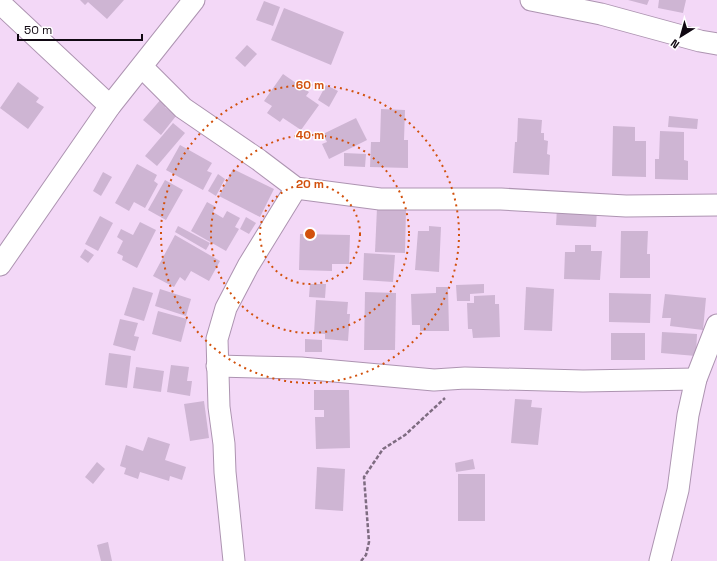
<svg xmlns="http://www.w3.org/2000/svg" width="717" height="561" font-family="'Space Grotesk',sans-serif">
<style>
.building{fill:#ceb5d3}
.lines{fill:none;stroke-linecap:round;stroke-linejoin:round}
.minor-casing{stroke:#ad94b1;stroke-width:23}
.path{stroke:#7e6c81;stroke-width:2.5;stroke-dasharray:4 2;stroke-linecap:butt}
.minor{stroke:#fff;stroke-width:21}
.ring{fill:none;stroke:#d2510d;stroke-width:2;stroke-dasharray:2 4}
.centre{fill:#d2510d;stroke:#fff;stroke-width:2}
.ring-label{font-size:12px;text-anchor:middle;font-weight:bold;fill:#d2510d;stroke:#fff;stroke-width:3;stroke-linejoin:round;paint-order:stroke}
</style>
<rect width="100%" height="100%" fill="#f3d8f7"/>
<g class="building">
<polygon points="80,0 124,0 107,19 88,2 85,5"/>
<polygon points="628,0 649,0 647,5"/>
<polygon points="659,0 686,0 683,13 658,8"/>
<polygon points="264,1 280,7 273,26 256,20"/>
<polygon points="284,8 344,32 331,65 271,40"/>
<polygon points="247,45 257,54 245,67 235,58"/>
<polygon points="283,74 309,92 306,96 319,105 301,130 283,118 280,122 267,113 272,106 264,101"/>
<polygon points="18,82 39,98 36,102 44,107 28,129 0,108"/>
<polygon points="326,85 338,91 329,107 318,100"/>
<polygon points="162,98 168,103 165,107 176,116 161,135 143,120"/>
<polygon points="381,109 405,110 404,140 408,140 408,168 370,167 371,142 380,142"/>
<polygon points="669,116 698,119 697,129 668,127"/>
<polygon points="356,118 367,140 329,159 322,144 327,142 323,134"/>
<polygon points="518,118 542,120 541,133 544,133 544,140 548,141 547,154 550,155 549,175 513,173 515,142 517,142"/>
<polygon points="173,123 185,133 157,166 145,156"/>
<polygon points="613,126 635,127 635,141 646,141 646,177 612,176"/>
<polygon points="660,131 684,132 684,160 688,161 688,180 655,179 655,159 659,159"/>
<polygon points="180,145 212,163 207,171 212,173 203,190 166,170"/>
<polygon points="344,153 366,154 365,167 344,166"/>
<polygon points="137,164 157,175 154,181 158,184 145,208 134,202 129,211 115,203"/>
<polygon points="233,169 274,189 260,217 219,196"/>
<polygon points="103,172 112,177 101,196 93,191"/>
<polygon points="218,174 225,179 216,196 208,191"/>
<polygon points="165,180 183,190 166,220 148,210"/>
<polygon points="207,202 216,207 213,212 223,218 227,211 240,218 235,227 239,229 226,251 191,231"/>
<polygon points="377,208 406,209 405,253 375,252"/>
<polygon points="557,208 597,210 596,227 556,225"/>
<polygon points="100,216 113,223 98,251 85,244"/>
<polygon points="246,217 256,223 249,234 240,229"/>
<polygon points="140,222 156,230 137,268 122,260 123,256 117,253 123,241 117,237 121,229 133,235"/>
<polygon points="178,226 210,243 206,250 175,232"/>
<polygon points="429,226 441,227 439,272 415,270 418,231 429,231"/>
<polygon points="621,231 648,231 647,254 650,254 650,278 620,278"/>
<polygon points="300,234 350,235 349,264 332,264 332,271 299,270"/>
<polygon points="175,235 220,261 209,281 191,271 185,281 180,277 174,287 153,276"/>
<polygon points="575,245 591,245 591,251 602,251 600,280 564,279 565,252 575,252"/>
<polygon points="85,249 94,255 88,263 80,257"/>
<polygon points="364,253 395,255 393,282 363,280"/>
<polygon points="310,284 326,284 325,298 309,297"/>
<polygon points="484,284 484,293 470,294 470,301 457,301 456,285"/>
<polygon points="133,287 153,293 144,321 124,315"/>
<polygon points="436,287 448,287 449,331 420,331 420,325 412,325 411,294 436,293"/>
<polygon points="526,287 554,289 552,331 524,330"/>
<polygon points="160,289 191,299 186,316 155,306"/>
<polygon points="365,292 396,293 395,350 364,350"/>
<polygon points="609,293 651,294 650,323 609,322"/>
<polygon points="665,294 706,298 703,330 670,326 671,318 662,318"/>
<polygon points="495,295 495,304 499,304 500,337 473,338 472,329 468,329 467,303 474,303 474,296"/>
<polygon points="316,300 348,302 347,314 350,314 348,341 325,339 325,334 314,333"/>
<polygon points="158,311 187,319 181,342 152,334"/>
<polygon points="120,319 138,323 134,336 139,337 135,351 113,345"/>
<polygon points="662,332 697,334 696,356 661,353"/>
<rect x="611" y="333" width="34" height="27"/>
<polygon points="305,339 322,340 322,352 305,352"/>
<polygon points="109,353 131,356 127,388 105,385"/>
<polygon points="171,365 189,367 187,381 192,381 190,396 167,392"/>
<polygon points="136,367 164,371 161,392 133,388"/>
<polygon points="314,390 349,390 350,448 316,449 315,417 324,417 324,410 314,410"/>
<polygon points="515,399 532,400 531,407 542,408 538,445 511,443"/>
<polygon points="204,401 209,438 190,441 184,404"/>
<polygon points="148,437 170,444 165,460 186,467 182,480 170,476 169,481 140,472 138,479 124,474 126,468 120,466 126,445 143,451"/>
<polygon points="473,459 475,469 456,472 455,463"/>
<polygon points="97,462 105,469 93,484 85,477"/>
<polygon points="317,467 345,469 343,511 315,509"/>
<rect x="458" y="474" width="27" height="47"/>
<polygon points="108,542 112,561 101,561 97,545"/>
</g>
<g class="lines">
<g class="minor-casing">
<g id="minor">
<polyline points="531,0 601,14 700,41 717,44"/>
<polyline points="0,3 110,106"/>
<polyline points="142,67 183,108 259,160 296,188 380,199 501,199 626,206 717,205"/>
<polyline points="0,265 110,106 194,0"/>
<polyline points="217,366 301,368 434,380 465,378 583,381 696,379"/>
<polyline points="234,561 225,472 224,444 219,407 217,339 226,308 248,266 296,188"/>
<polyline points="660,561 678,490 688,415 696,379 717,325"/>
</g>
</g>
<polyline class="path" points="361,561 366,555 369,542 364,477 383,449 405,435 445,398"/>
<use href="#minor" class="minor"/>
</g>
<g class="ring">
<circle cx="310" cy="234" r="50"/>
<circle cx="310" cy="234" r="99"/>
<circle cx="310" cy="234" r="149"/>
</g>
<circle cx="310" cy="234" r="6" class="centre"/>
<g class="ring-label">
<text x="310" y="89">60 m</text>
<text x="310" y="139">40 m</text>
<text x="310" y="188">20 m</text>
</g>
<g transform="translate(681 36) rotate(217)" stroke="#ffffff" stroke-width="3" paint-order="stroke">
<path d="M0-3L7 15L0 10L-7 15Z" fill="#100812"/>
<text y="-6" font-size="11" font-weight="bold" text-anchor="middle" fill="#100812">N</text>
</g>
<path d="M18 34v6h124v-6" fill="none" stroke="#100812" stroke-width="2"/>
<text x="24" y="34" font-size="12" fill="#100812" stroke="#ffffff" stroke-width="3" paint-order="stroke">50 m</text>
</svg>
